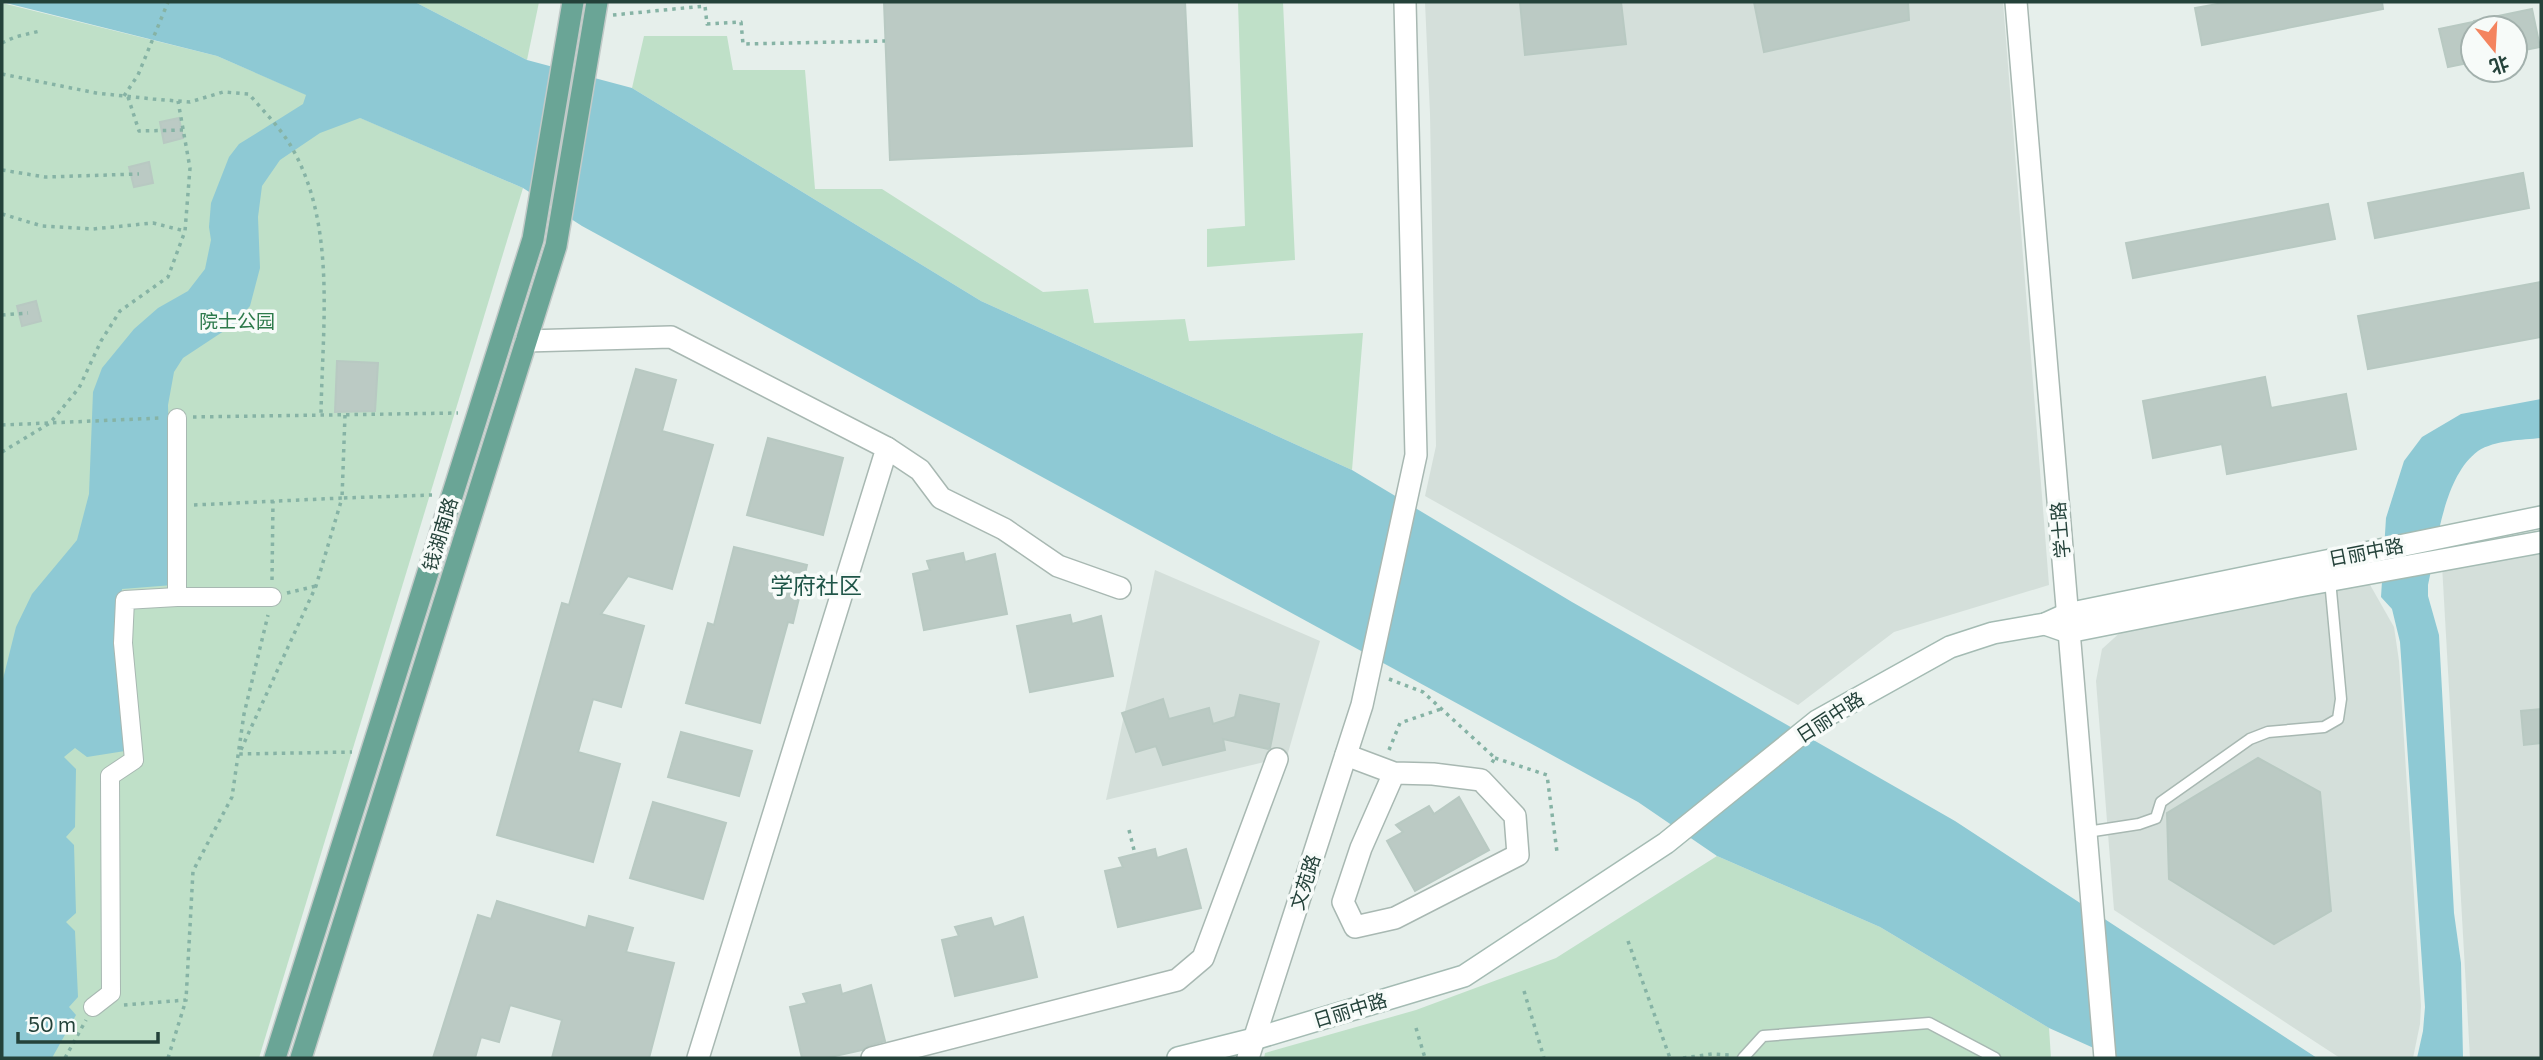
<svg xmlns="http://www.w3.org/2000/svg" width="2543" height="1060" font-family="Commissioner,'Noto Sans SC',sans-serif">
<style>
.built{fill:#d4dfda}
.green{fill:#bfe0c8}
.water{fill:#8ec9d4}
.building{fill:#bbcac4;stroke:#b8c9c2;stroke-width:2}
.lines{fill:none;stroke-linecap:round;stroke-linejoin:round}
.service-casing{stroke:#a8b8b2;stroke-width:13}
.pedestrian-casing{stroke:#a8b8b2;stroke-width:20}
.minor-casing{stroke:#a8b8b2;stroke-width:24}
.tertiary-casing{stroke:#a8b8b2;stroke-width:24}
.secondary-casing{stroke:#a4bbb3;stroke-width:24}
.primary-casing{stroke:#c2cac8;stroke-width:24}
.path{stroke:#86b3a5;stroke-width:3.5;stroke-dasharray:3.5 5;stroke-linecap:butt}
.service{stroke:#fff;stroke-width:10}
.pedestrian{stroke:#fff;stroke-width:18}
.minor{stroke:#fff;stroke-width:21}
.tertiary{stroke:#fff;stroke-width:21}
.secondary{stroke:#fff;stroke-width:21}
.primary{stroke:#6aa596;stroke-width:21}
.labels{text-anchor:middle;stroke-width:7;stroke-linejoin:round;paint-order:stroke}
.park-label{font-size:19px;fill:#2d7a4b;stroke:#f7fbf9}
.street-label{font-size:19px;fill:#24423a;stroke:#f7fbf9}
.quarter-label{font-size:23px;fill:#1f5548;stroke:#f7fbf9}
</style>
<rect width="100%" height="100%" fill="#e6efeb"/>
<g class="built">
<polygon points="1425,2 2003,2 2049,585 1894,632 1798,705 1425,496 1436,446 1430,114"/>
<polygon points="2541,551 2541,1058 2470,1058 2442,565"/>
<polygon points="1155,570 1320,641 1286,760 1277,759 1106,800"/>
<polygon points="2369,583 2394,627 2399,661 2421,1006 2420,1024 2413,1058 2340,1058 2114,910 2096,681 2102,649 2124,629"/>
</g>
<g class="green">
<polygon points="415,2 539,2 527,60"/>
<polygon points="1238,2 1283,2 1295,260 1207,267 1207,229 1245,226"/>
<polygon points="2,3 217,56 523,188 259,1058 2,1058"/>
<polygon points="644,36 727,36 733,70 805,70 815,189 882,189 1043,292 1088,289 1094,323 1185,319 1189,341 1363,333 1352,470 981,301 632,88"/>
<polygon points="1717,856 1880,927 2049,1028 2051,1058 1264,1058 1265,1053 1416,1010 1556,958"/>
</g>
<g class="water">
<polygon points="2,2 415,2 527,60 632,88 981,301 1352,470 1572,602 1955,821 2317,1058 2116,1058 2049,1028 1880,927 1717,856 1638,802 582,226 523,188 360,118 320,133 280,160 262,186 258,217 260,268 250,306 233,325 183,358 174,372 168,405 173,585 122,589 118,654 125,751 87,757 75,748 64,757 76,769 75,827 66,837 74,845 76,913 66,922 75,931 78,997 69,1007 76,1015 52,1058 2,1058 2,683 16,627 32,594 77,540 89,494 93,392 102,368 134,329 158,308 188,291 205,269 211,240 209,227 211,203 229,157 239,144 303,104 306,95 217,56"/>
<path d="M 2541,399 L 2541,438 C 2522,440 2495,440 2478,451 C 2443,477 2437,545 2428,585 L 2428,596 L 2439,635 L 2454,913 L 2461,963 L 2463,1058 L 2417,1058 L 2423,1031 L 2425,1007 L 2400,642 L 2392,609 L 2381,597 L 2386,518 L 2404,461 L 2422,437 L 2461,414 Z"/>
</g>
<g class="building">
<polygon points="884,2 1185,2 1192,146 890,160"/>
<polygon points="1520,2 1621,2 1626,44 1525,55"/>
<polygon points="1754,2 1908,2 1909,20 1764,52"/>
<polygon points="2228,2 2382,2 2383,9 2202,45 2195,8"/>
<polygon points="2532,9 2540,47 2515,52 2515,28 2475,28 2474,21"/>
<polygon points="2473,22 2473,62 2448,67 2439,29"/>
<polygon points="179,118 183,138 164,143 160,122"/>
<polygon points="149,162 153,183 134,187 129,167"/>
<polygon points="2523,173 2529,208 2375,238 2368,203"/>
<polygon points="2328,204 2335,239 2133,278 2126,243"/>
<polygon points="2541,282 2541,337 2368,369 2358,316"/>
<polygon points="36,301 41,321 22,326 17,306"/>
<polygon points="337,361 378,363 375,411 335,412"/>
<polygon points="636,369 676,380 662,431 713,445 672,589 628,576 601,614 644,626 621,707 593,699 578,752 620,764 593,862 497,835 562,603 569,605"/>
<polygon points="2265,377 2271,408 2346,394 2356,449 2227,474 2222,444 2153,458 2143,401"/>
<polygon points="768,438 843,458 823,535 747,515"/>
<polygon points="734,547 807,565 793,623 788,622 760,723 686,703 708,623 714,625"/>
<polygon points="963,553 965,562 995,554 1007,614 924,630 913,574 930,570 927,561"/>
<polygon points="1070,615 1072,624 1101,616 1113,676 1030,692 1017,626"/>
<polygon points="1240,695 1279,704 1270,748 1268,749 1223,739 1225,750 1163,765 1156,746 1136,752 1122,713 1163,699 1169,719 1209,708 1213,724 1235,717"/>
<polygon points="2541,709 2541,743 2524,745 2521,711"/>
<polygon points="681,732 752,751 739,796 668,777"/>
<polygon points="2258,758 2320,792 2331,911 2274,944 2169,879 2167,813"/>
<polygon points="1459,797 1489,850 1415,891 1387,841 1403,832 1396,825 1429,806 1434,814"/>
<polygon points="653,802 726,823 703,899 630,878"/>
<polygon points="1155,849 1157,858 1186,849 1201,908 1118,927 1105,871 1123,867 1119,858"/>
<polygon points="497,901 586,928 589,916 633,928 626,952 674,963 649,1058 552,1058 562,1020 510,1005 499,1042 481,1037 475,1058 433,1058 478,915 491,919"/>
<polygon points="1023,917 1037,977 955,996 942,940 959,936 955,927 991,918 994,927"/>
<polygon points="840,985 842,994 871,985 885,1041 868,1046 862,1050 826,1058 802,1058 790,1007 807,1003 803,994"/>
</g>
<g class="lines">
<g class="service-casing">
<g id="service">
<polyline points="2087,832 2139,824 2156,818 2161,802 2250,739 2268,732 2324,727 2338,719 2341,699 2330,580"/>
<polyline points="1743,1058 1763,1036 1929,1023 1995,1058"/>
</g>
</g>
<g class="pedestrian-casing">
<g id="pedestrian">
<polyline points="177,597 177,418"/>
<polyline points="93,1007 111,993 110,776 134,760 123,643 125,600 177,597 272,597"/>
</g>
</g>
<g class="minor-casing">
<g id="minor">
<polyline points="526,341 671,337 887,448 698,1058"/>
<polyline points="887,448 920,470 941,498 1004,529 1058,566 1120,588"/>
<polyline points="1346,755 1394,773 1433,774 1481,780 1515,816 1518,855 1395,918 1355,927 1343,902 1361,848 1394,773"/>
<polyline points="872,1058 1177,980 1203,958 1277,759"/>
</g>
</g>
<g class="tertiary-casing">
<g id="tertiary">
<polyline points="2016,2 2105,1058"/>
<polyline points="1248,1058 1362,705 1416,455 1405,2"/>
</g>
</g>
<g class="secondary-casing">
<g id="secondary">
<polyline points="2045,624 2068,632 2299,586 2541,542"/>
<polyline points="1178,1058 1254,1039 1464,976 1666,843 1817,721 1950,647 1993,633 2045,624 2067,614 2541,517"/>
</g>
</g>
<g class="primary-casing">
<g id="primary">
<polyline points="275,1058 533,239 573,2"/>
<polyline points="301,1058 556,246 597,2"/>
</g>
</g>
<g class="path">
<polyline points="613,15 705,6 707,24 741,22 743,44 885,41"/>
<polyline points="2,43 15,37 40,31"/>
<path d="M 2,74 L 96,93 L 153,99 L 190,102 L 223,92 L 249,94 C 263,111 281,128 292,148 C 337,226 322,329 321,415"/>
<polyline points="124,96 138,75 168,2"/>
<polyline points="128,97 139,131 183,130"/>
<polyline points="2,170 45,177 139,174"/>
<polyline points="2,214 42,226 93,229 153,223 185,231"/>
<polyline points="2,315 28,313"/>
<polyline points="345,415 342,498 432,495"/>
<polyline points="193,417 458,413"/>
<polyline points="2,425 161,418"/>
<polyline points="2,452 50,423 79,388 101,341 120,311 168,277 185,231 190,168 178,101"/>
<polyline points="194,505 342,498 316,586 239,754 352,752"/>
<polyline points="272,580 273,501"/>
<polyline points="287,593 316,586"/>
<polyline points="1389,679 1423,692 1495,758 1491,764"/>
<polyline points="1389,750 1400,723 1441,709"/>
<polyline points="1495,758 1547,775 1557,852"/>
<polyline points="1129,830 1135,854"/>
<polyline points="1628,941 1670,1058"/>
<polyline points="1524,991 1544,1058"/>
<polyline points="124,1005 186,1000 193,871 232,797 244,714 268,615"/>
<polyline points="1416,1028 1425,1058"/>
<polyline points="65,1058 86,1020"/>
<polyline points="168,1058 186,1000"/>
<polyline points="1683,1058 1712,1054 1729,1055"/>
</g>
<use href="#service" class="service"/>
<use href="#pedestrian" class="pedestrian"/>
<use href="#minor" class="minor"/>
<use href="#tertiary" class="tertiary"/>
<use href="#secondary" class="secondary"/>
<use href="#primary" class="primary"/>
</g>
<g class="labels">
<g class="park-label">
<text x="237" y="328">院士公园</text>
</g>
<g class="street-label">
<text transform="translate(2060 530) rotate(-95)" y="7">学士路</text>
<text transform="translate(440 534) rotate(-73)" y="7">钱湖南路</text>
<text transform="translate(2366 552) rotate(-11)" y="7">日丽中路</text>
<text transform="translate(1830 717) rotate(-33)" y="7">日丽中路</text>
<text transform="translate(1305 882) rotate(-72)" y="7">文苑路</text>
<text transform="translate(1350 1010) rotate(-17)" y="7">日丽中路</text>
</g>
<g class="quarter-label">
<text x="816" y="594">学府社区</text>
</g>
</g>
<rect width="2543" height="1060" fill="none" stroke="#24423a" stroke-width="7"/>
<g transform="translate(2494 49) rotate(162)"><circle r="33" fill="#f7fbf9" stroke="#a3b1ad" stroke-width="2"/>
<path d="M0-5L12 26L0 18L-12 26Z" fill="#f4845f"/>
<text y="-10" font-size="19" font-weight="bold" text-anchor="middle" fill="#24423a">北</text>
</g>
<path d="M18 1032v10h140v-10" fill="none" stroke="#24423a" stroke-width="3.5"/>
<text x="28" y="1032" font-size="21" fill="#24423a" stroke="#f7fbf9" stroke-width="5" paint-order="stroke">50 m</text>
</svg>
